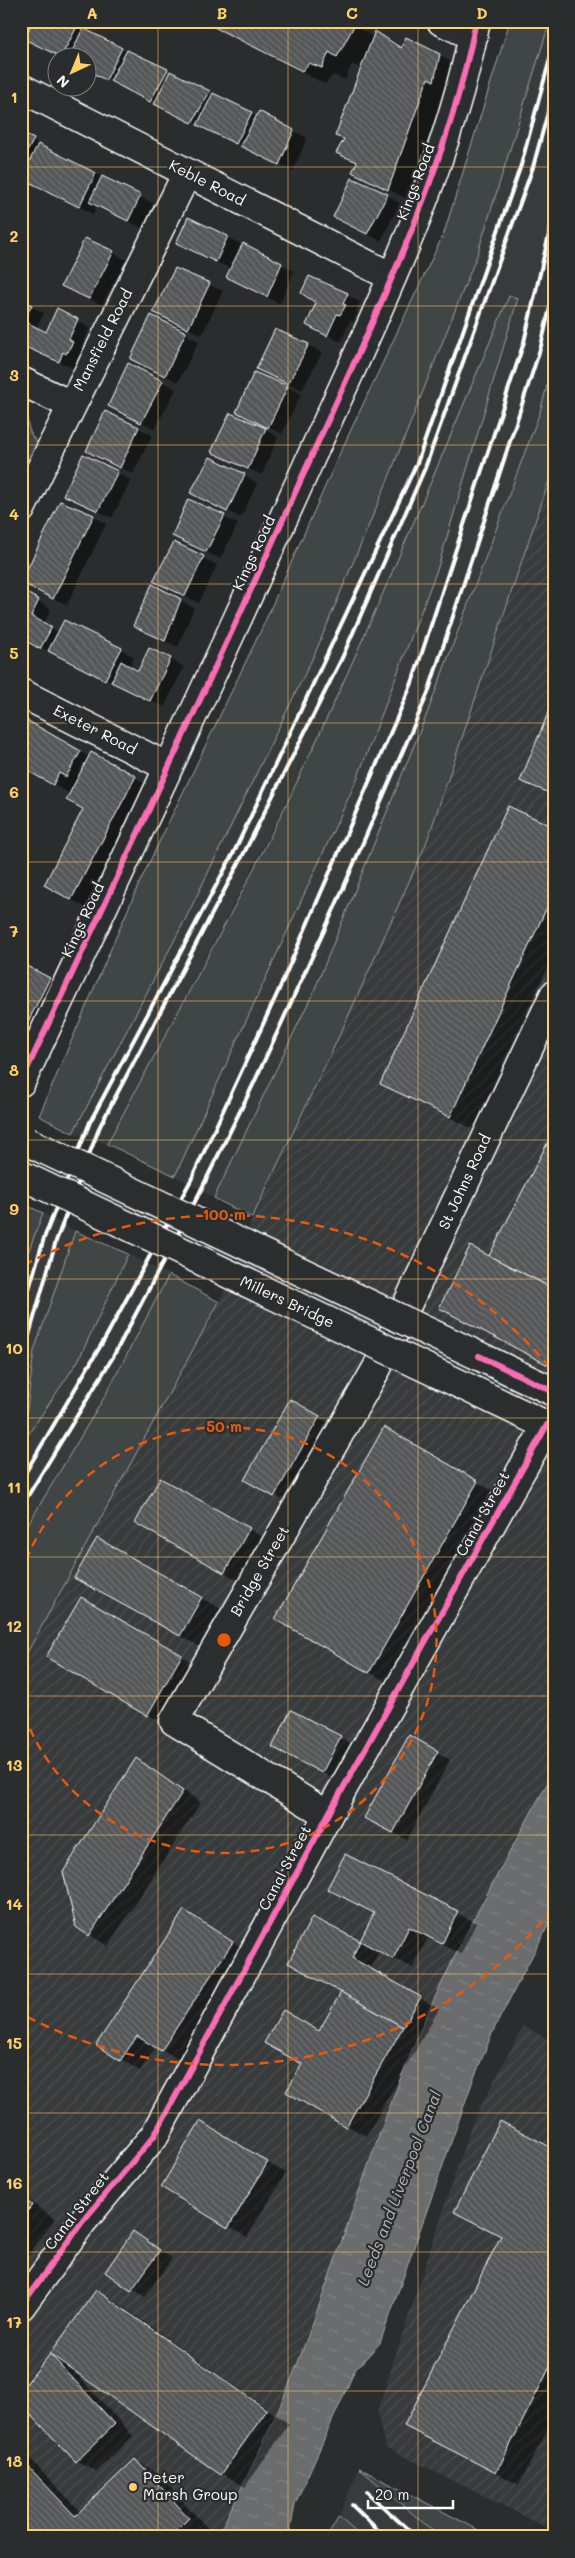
<svg xmlns="http://www.w3.org/2000/svg" width="575" height="2558" font-family="Mali,sans-serif">
<style>
.built{fill:#373a3b}
.industrial{fill:url(#industrial-furrows)}
.grass{fill:#414445;stroke:#a0a2a2}
.park{fill:url(#park-crowns);stroke:#a0a2a2}
.water{fill:url(#water-ripples);stroke:#a6a7a7}
.shadow{fill:#0007}
.building{fill:url(#building-back-hatch);stroke:#fff}
.lines{fill:none;stroke-linecap:round;stroke-linejoin:round}
.minor-casing{stroke:#fff;stroke-width:31}
.trunk-casing{stroke:#fff;stroke-width:31}
.minor{stroke:#2a2d2e;stroke-width:28}
.trunk{stroke:#2a2d2e;stroke-width:28}
.rail{stroke:#fff;stroke-width:4}
.trunk-bridge-casing{stroke:#fff;stroke-width:31;stroke-linecap:butt}
.trunk-bridge{stroke:#2a2d2e;stroke-width:28}
.cycleway-casing{stroke:#2a2d2e;stroke-width:9}
.cycleway{stroke:#f96db3;stroke-width:6}
.grid{fill:none;stroke:#ffd166;stroke-width:1;stroke-opacity:0.55}
.ring{fill:none;stroke:#e8590c;stroke-width:2.5;stroke-dasharray:9 6}
.poi-dot{fill:#ffd166;stroke:#2a2d2e;stroke-width:2}
.labels{text-anchor:middle;stroke-width:4.5;stroke-linejoin:round;paint-order:stroke}
.street-label{font-size:15px;fill:#fff;stroke:#2a2d2e}
.poi-label{font-size:15px;fill:#fff;stroke:#2a2d2e;text-anchor:start}
.water-label{font-size:16px;font-style:italic;fill:#b4b6b6;stroke:#2a2d2e}
.centre{fill:#e8590c;stroke:#2a2d2e;stroke-width:2.5}
.ring-label{font-size:15px;text-anchor:middle;font-weight:bold;fill:#e8590c;stroke:#2a2d2e;stroke-width:4.5;stroke-linejoin:round;paint-order:stroke}
.neatline{fill:none;stroke:#ffd166;stroke-width:2}
.grid-label{font-size:16px;text-anchor:middle;font-weight:bold;fill:#ffd166}
</style>
<defs>
<pattern id="industrial-furrows" width="10" height="10" patternUnits="userSpaceOnUse" patternTransform="scale(1.25)"><rect width="10" height="10" fill="#373a3b"/><path d="M-1 1l2-2M0 10L10 0M9 11l2-2" fill="none" stroke="#4b4e4f"/></pattern>
<pattern id="park-crowns" width="20" height="18" patternUnits="userSpaceOnUse" patternTransform="scale(1.25)"><rect width="20" height="18" fill="#414445"/><path d="M2 6a3 3 0 1 1 6 0M12 15a3 3 0 1 1 6 0" fill="none" stroke="#5e6061"/></pattern>
<pattern id="water-ripples" width="26" height="14" patternUnits="userSpaceOnUse" patternTransform="scale(1.25)"><rect width="26" height="14" fill="#6a6c6d"/><path d="M2 4q2-2 4 0t4 0M15 11q2-2 4 0t4 0" fill="none" stroke="#808283"/></pattern>
<pattern id="building-back-hatch" width="6" height="6" patternUnits="userSpaceOnUse" patternTransform="scale(1.25)"><rect width="6" height="6" fill="#555758"/><path d="M-1 5l2 2M0 0l6 6M5-1l2 2" fill="none" stroke="#6e7071"/></pattern>
</defs>
<rect width="100%" height="100%" fill="#2a2d2e"/>
<filter id="ink" filterUnits="userSpaceOnUse"><feTurbulence type="fractalNoise" baseFrequency=".02" numOctaves="2"/><feDisplacementMap in="SourceGraphic" scale="10" xChannelSelector="R" yChannelSelector="G"/><feConvolveMatrix kernelMatrix="1 2 1 2 8 2 1 2 1" color-interpolation-filters="sRGB"/></filter>
<g filter="url(#ink)">
<g class="built">
<polygon points="550,21 554,21 554,359 540,412 428,711 314,991 214,1198 175,1176 357,779 404,547 313,749 222,927 107,1144 73,1133 186,918 316,651 389,477 477,255"/>
<polygon points="43,1213 75,1231 34,1351 23,1441 78,1361 128,1254 169,1275 105,1396 21,1536 21,1271"/>
<polygon points="359,2468 440,2537 361,2537 339,2517"/>
</g>
<g class="industrial">
<polygon points="554,466 554,1771 478,1912 419,2033 371,2158 296,2366 245,2482 217,2537 21,2537 21,1664 219,1302 240,1257 252,1218 343,1028 426,844"/>
<polygon points="523,2026 554,2042 554,2531 385,2447 377,2412 471,2125"/>
</g>
<g class="grass">
<polygon points="510,21 550,21 477,255 389,477 316,651 186,918 73,1133 39,1116 138,886 262,628 340,453 444,233"/>
<path d="M 509,296 L 518,298 L 438,567 L 357,779 L 175,1176 L 107,1144 C 177,1012 251,882 314,746 C 383,598 446,447 509,296 Z"/>
<polygon points="554,359 554,466 426,844 343,1028 252,1218 214,1198 314,991 428,711 540,412"/>
<polygon points="21,1203 43,1213 21,1271"/>
<polygon points="75,1231 128,1254 78,1361 23,1442 34,1351"/>
<polygon points="169,1275 219,1302 21,1664 21,1536 105,1396"/>
<polygon points="359,2468 492,2537 440,2537"/>
<polygon points="339,2517 361,2537 327,2537"/>
</g>
<path class="park" d="M 21,402 L 28,406 C 26,423 28,434 40,446 L 21,485 Z"/>
<path class="water" d="M 554,1771 L 554,1914 L 493,2031 L 472,2083 L 380,2343 L 355,2370 L 295,2504 L 289,2537 L 217,2537 C 245,2481 274,2423 297,2365 C 339,2255 373,2142 419,2033 C 458,1943 507,1857 554,1771 Z"/>
<g class="shadow">
<polygon points="21,21 78,21 92,29 90,33 127,52 258,117 259,113 294,131 307,138 293,171 88,70 88,58 62,58 21,36"/>
<polygon points="201,21 346,21 374,37 375,32 402,48 440,55 458,66 446,87 407,199 353,172 357,164 337,153 345,140 336,136 361,69 352,64 345,80 333,75 325,84"/>
<polygon points="21,135 154,204 142,228 97,205 93,214 36,185 26,170 21,167"/>
<polygon points="387,195 400,203 381,241 348,224"/>
<polygon points="189,218 294,271 280,304 227,277 231,269 177,242"/>
<polygon points="113,252 126,260 102,305 76,293"/>
<polygon points="175,270 223,291 202,335 168,319"/>
<polygon points="310,277 360,302 356,312 358,313 353,322 350,321 341,342 321,332 317,303"/>
<polygon points="21,301 44,313 36,328 47,333 58,310 90,328 81,348 85,351 80,361 77,359 73,368 21,345"/>
<polygon points="152,317 199,341 178,382 132,359"/>
<polygon points="308,345 322,353 302,390 271,376"/>
<polygon points="163,382 176,389 155,429 123,413"/>
<polygon points="287,387 301,394 282,434 238,412"/>
<polygon points="139,428 152,435 133,474 101,458"/>
<polygon points="265,429 278,437 262,475 226,459"/>
<polygon points="84,456 131,480 112,518 65,494"/>
<polygon points="244,475 257,483 241,518 205,500"/>
<polygon points="189,501 238,524 220,559 174,536"/>
<polygon points="93,516 106,524 67,605 22,583"/>
<polygon points="174,543 217,565 199,603 168,588"/>
<polygon points="153,586 194,608 178,647 148,633"/>
<polygon points="21,591 51,609 44,624 59,632 121,649 134,657 129,667 139,672 170,659 184,667 164,707 21,638"/>
<polygon points="554,702 554,798 522,781"/>
<polygon points="21,719 89,757 91,753 154,788 90,910 64,895 85,809 70,794 21,766"/>
<polygon points="554,828 554,954 473,1129 382,1084"/>
<polygon points="21,964 73,992 21,1067"/>
<polygon points="554,1133 554,1367 440,1308 496,1261"/>
<polygon points="290,1401 332,1425 288,1503 246,1479"/>
<polygon points="385,1429 500,1495 392,1685 277,1619"/>
<polygon points="161,1479 268,1540 243,1583 136,1523"/>
<polygon points="95,1589 201,1598 220,1608 199,1646"/>
<polygon points="81,1598 200,1667 166,1725 48,1656"/>
<polygon points="291,1712 354,1745 336,1780 287,1754"/>
<polygon points="410,1737 450,1760 407,1840 379,1825"/>
<polygon points="137,1760 201,1802 108,1946 77,1927"/>
<polygon points="346,1855 476,1923 461,1954 428,1937 413,1968 379,1951 370,1970 439,2009 366,2136 287,2092 343,1992 313,1919 360,1943 375,1913"/>
<polygon points="185,1912 250,1953 181,2061 156,2046 140,2071 98,2045"/>
<polygon points="554,2150 554,2417 519,2485 406,2426 502,2237 456,2212"/>
<polygon points="268,2163 286,2173 247,2237 230,2227"/>
<polygon points="21,2195 55,2219 21,2265"/>
<polygon points="134,2233 172,2258 145,2297 107,2271"/>
<polygon points="96,2291 119,2304 289,2424 245,2487 222,2474 72,2369 133,2436 96,2471 77,2461 21,2392 51,2355"/>
<polygon points="21,2449 81,2512 135,2460 158,2474 211,2532 206,2537 21,2537"/>
</g>
<g class="building">
<polygon points="33,21 80,21 61,57 24,39"/>
<polygon points="202,21 349,21 355,24 337,57 329,52 322,68 309,63 302,71"/>
<polygon points="83,28 122,48 106,80 88,71 88,58 69,58"/>
<polygon points="375,31 401,48 406,37 440,54 434,81 428,78 388,190 352,172 357,162 336,153 344,139 335,136"/>
<polygon points="127,50 168,69 150,102 110,81"/>
<polygon points="170,71 210,91 192,123 154,104"/>
<polygon points="213,93 252,112 236,144 197,125"/>
<polygon points="259,111 294,130 279,165 240,146"/>
<polygon points="21,133 34,139 21,163"/>
<polygon points="38,144 96,173 79,207 21,178"/>
<polygon points="102,176 141,195 128,221 89,202"/>
<polygon points="352,178 388,194 367,234 333,217"/>
<polygon points="188,217 228,236 216,262 176,243"/>
<polygon points="85,238 114,251 89,299 61,286"/>
<polygon points="243,243 282,263 267,297 226,277"/>
<polygon points="175,268 210,283 188,329 153,312"/>
<polygon points="309,276 348,293 343,304 346,305 340,315 337,314 327,336 306,325 316,303 301,293"/>
<polygon points="21,300 32,305 21,324"/>
<polygon points="57,308 78,319 69,339 73,342 66,354 63,352 59,362 21,345 21,339 28,323 46,332"/>
<polygon points="151,315 186,332 165,376 130,359"/>
<polygon points="275,329 309,344 288,384 256,369"/>
<polygon points="128,363 163,381 141,423 108,406"/>
<polygon points="254,372 288,386 268,428 236,412"/>
<polygon points="105,411 139,427 120,468 86,451"/>
<polygon points="230,413 266,428 248,469 211,452"/>
<polygon points="83,454 118,471 98,511 63,495"/>
<polygon points="210,457 245,474 227,512 190,493"/>
<polygon points="188,499 225,515 206,552 172,536"/>
<polygon points="60,501 94,515 53,599 21,582"/>
<polygon points="174,542 204,556 185,596 153,581"/>
<polygon points="152,584 181,599 165,641 133,626"/>
<polygon points="21,590 39,600 31,616 52,627 40,649 21,638"/>
<polygon points="64,620 122,648 105,680 48,651"/>
<polygon points="149,648 171,658 150,701 111,682 121,661 138,671"/>
<polygon points="554,699 554,795 520,781"/>
<polygon points="21,717 81,751 66,777 59,773 53,785 21,767"/>
<polygon points="91,752 136,776 71,900 44,885 83,809 66,800"/>
<polygon points="508,806 554,827 554,892 450,1117 380,1084"/>
<polygon points="21,963 50,978 21,1036"/>
<polygon points="554,1130 554,1289 489,1256"/>
<polygon points="470,1246 554,1289 554,1353 548,1365 439,1308"/>
<polygon points="290,1399 320,1416 274,1497 244,1480"/>
<polygon points="384,1427 478,1481 369,1673 275,1619"/>
<polygon points="160,1478 250,1528 224,1573 135,1523"/>
<polygon points="97,1538 202,1597 180,1636 74,1578"/>
<polygon points="81,1597 182,1655 147,1716 46,1657"/>
<polygon points="291,1710 341,1736 322,1773 272,1747"/>
<polygon points="409,1735 438,1751 393,1833 364,1818"/>
<polygon points="136,1758 183,1791 89,1936 76,1927 63,1872"/>
<polygon points="345,1854 458,1911 442,1944 409,1927 393,1959 360,1941 374,1913 327,1889"/>
<polygon points="184,1910 233,1942 161,2051 137,2036 120,2061 96,2045"/>
<polygon points="312,1917 360,1941 352,1958 421,1997 403,2027 288,1963"/>
<polygon points="341,1992 403,2027 346,2127 286,2092 302,2064 264,2043 283,2010 319,2031"/>
<polygon points="200,2121 268,2162 228,2228 161,2187"/>
<polygon points="500,2121 554,2149 554,2359 496,2473 404,2426 501,2236 454,2212"/>
<polygon points="21,2197 32,2205 21,2220"/>
<polygon points="133,2231 160,2250 131,2291 105,2272"/>
<polygon points="96,2290 267,2410 221,2475 50,2354"/>
<polygon points="50,2354 115,2424 76,2462 21,2404 21,2390"/>
<polygon points="21,2459 75,2516 135,2459 189,2518 170,2537 21,2537"/>
</g>
<g class="lines">
<g class="minor-casing">
<g id="minor">
<polyline points="441,21 473,36"/>
<polyline points="21,88 392,277"/>
<polyline points="21,381 71,405"/>
<polyline points="21,509 187,173"/>
<polyline points="21,693 168,767"/>
<path d="M 21,1082 C 119,873 218,665 312,455 C 376,314 446,174 476,21"/>
<polyline points="328,1815 174,1721 377,1368 554,995"/>
<polyline points="21,2306 82,2222 154,2136 328,1815 547,1425"/>
</g>
</g>
<g class="trunk-casing">
<g id="trunk">
<polyline points="479,1356 554,1392"/>
<polyline points="464,1386 554,1429"/>
</g>
</g>
<use href="#minor" class="minor"/>
<use href="#trunk" class="trunk"/>
<g class="rail">
<polyline points="21,1316 44,1238 90,1122 234,852 417,463 521,165 554,44"/>
<polyline points="21,1363 56,1241 100,1126 242,857 342,658 425,468 533,167 554,90"/>
<polyline points="21,1480 107,1335 191,1180 277,994 412,683 524,342 554,213"/>
<polyline points="21,1507 113,1357 200,1192 253,1085 335,907 428,693 541,346 554,290"/>
<polyline points="367,2492 416,2537"/>
<polyline points="352,2505 385,2537"/>
</g>
<g class="trunk-bridge-casing">
<g id="trunk-bridge">
<polyline points="28,1142 479,1356"/>
<polyline points="21,1175 464,1386"/>
</g>
</g>
<use href="#trunk-bridge" class="trunk-bridge"/>
<g class="cycleway-casing">
<g id="cycleway">
<path d="M 21,1082 C 119,873 218,665 312,455 C 376,314 446,174 476,21"/>
<polyline points="479,1356 554,1392"/>
<polyline points="21,2306 82,2222 154,2136 328,1815 547,1425"/>
</g>
</g>
<use href="#cycleway" class="cycleway"/>
</g>
</g>
<path class="grid" d="M 158,21 L 158,2537M 288,21 L 288,2537M 418,21 L 418,2537M 21,167 L 554,167M 21,306 L 554,306M 21,445 L 554,445M 21,584 L 554,584M 21,723 L 554,723M 21,862 L 554,862M 21,1001 L 554,1001M 21,1140 L 554,1140M 21,1279 L 554,1279M 21,1418 L 554,1418M 21,1557 L 554,1557M 21,1696 L 554,1696M 21,1835 L 554,1835M 21,1974 L 554,1974M 21,2113 L 554,2113M 21,2252 L 554,2252M 21,2391 L 554,2391"/>
<g class="ring">
<path d="M21 1574A213 213 0 1 1 21 1706"/>
<path d="M552 1910A425 425 0 0 1 24 2015M24 1265A425 425 0 0 1 552 1370"/>
</g>
<circle class="poi-dot" cx="133" cy="2487" r="5"/>
<g class="labels">
<g class="street-label">
<text transform="translate(416 182) rotate(-69)" y="5">Kings Road</text>
<text transform="translate(207 183) rotate(27)" y="5">Keble Road</text>
<text transform="translate(103 340) rotate(-63)" y="5">Mansfield Road</text>
<text transform="translate(254 553) rotate(-65)" y="5">Kings Road</text>
<text transform="translate(95 730) rotate(27)" y="5">Exeter Road</text>
<text transform="translate(83 920) rotate(-65)" y="5">Kings Road</text>
<text transform="translate(465 1182) rotate(-65)" y="5">St Johns Road</text>
<text transform="translate(287 1302) rotate(25)" y="5">Millers Bridge</text>
<text transform="translate(483 1514) rotate(-61)" y="5">Canal Street</text>
<text transform="translate(260 1571) rotate(-60)" y="5">Bridge Street</text>
<text transform="translate(285 1868) rotate(-62)" y="5">Canal Street</text>
<text transform="translate(77 2211) rotate(-52)" y="5">Canal Street</text>
</g>
<g class="poi-label">
<text x="143" y="2483">Peter<tspan x="143" dy="17">Marsh Group</tspan></text>
</g>
<g class="water-label">
<text transform="translate(399 2188) rotate(-69)" y="6">Leeds and Liverpool Canal</text>
</g>
</g>
<circle cx="224" cy="1640" r="8" class="centre"/>
<g class="ring-label">
<text x="224" y="1220">100 m</text>
<text x="224" y="1432">50 m</text>
</g>
<rect width="575" height="2558" fill="none" stroke="#2a2d2e" stroke-width="55"/>
<g transform="translate(72 72) rotate(224)"><circle r="24" fill="#2a2d2e" stroke="#7f8182"/>
<path d="M0-4L9 19L0 12L-9 19Z" fill="#ffd166"/>
<text y="-8" font-size="14" font-weight="bold" text-anchor="middle" fill="#ffffff">N</text>
</g>
<path d="M368 2500v8h85v-8" fill="none" stroke="#ffffff" stroke-width="2.5"/>
<text x="375" y="2500" font-size="15" fill="#ffffff" stroke="#2a2d2e" stroke-width="4" paint-order="stroke">20 m</text>
<rect x="28" y="28" width="520" height="2502" class="neatline"/>
<g class="grid-label">
<text x="92" y="19">A</text>
<text x="222" y="19">B</text>
<text x="352" y="19">C</text>
<text x="482" y="19">D</text>
<text x="14" y="103">1</text>
<text x="14" y="242">2</text>
<text x="14" y="381">3</text>
<text x="14" y="520">4</text>
<text x="14" y="659">5</text>
<text x="14" y="798">6</text>
<text x="14" y="937">7</text>
<text x="14" y="1076">8</text>
<text x="14" y="1215">9</text>
<text x="14" y="1354">10</text>
<text x="14" y="1493">11</text>
<text x="14" y="1632">12</text>
<text x="14" y="1771">13</text>
<text x="14" y="1910">14</text>
<text x="14" y="2049">15</text>
<text x="14" y="2189">16</text>
<text x="14" y="2328">17</text>
<text x="14" y="2467">18</text>
</g>
</svg>
